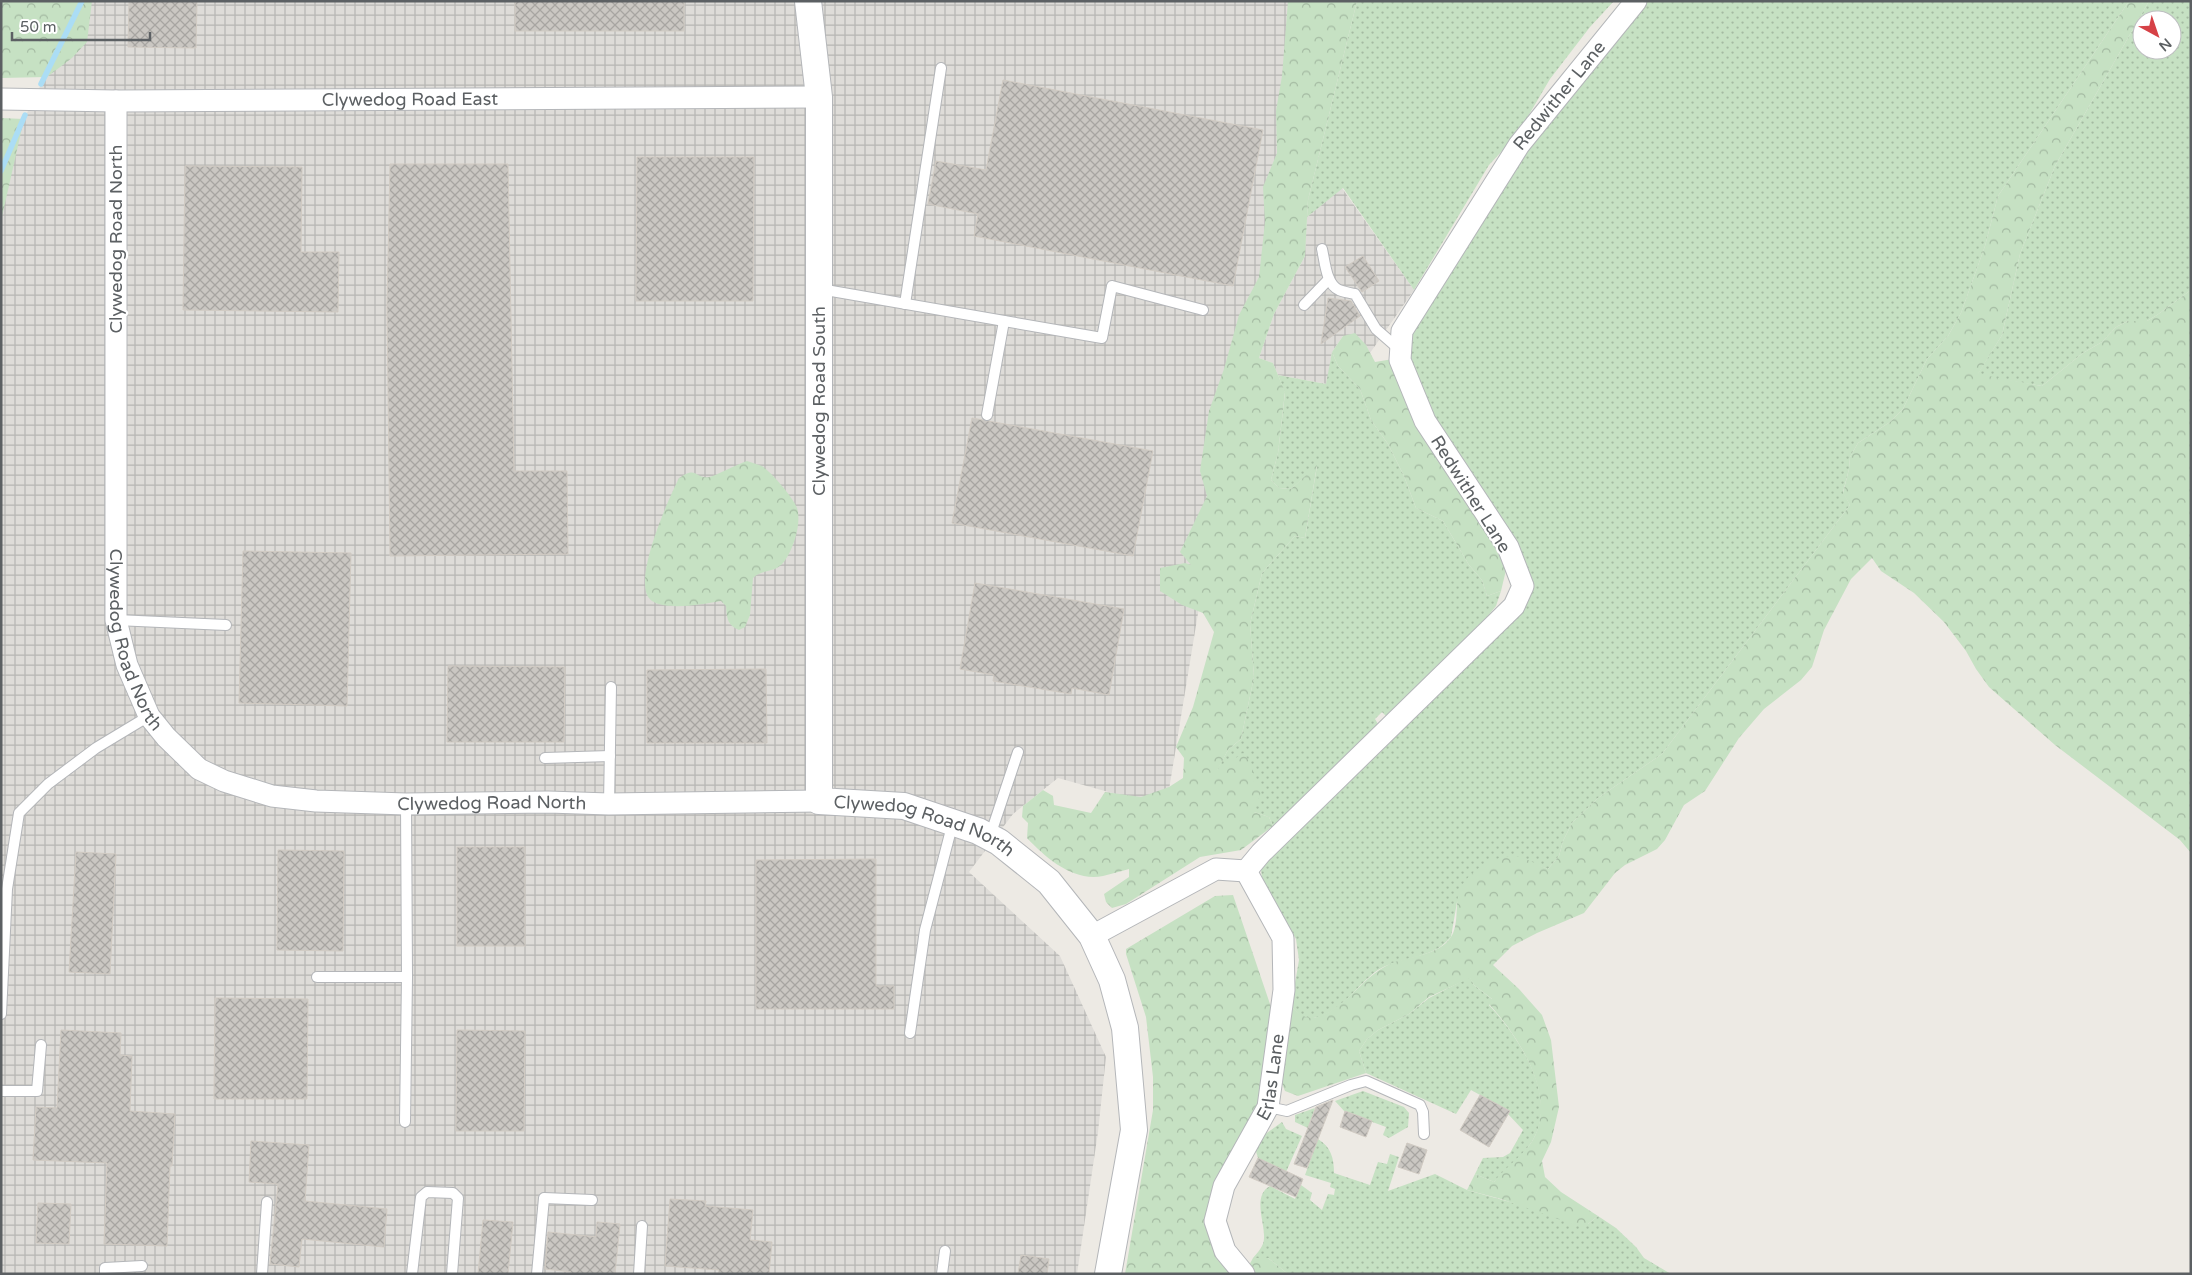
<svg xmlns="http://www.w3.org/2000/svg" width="2192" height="1275" font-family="'Varela Round',sans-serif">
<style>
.industrial{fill:url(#industrial-grid)}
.grass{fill:url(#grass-dots);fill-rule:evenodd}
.forest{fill:url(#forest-crowns)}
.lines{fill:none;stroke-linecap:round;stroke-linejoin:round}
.stream{stroke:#abddf5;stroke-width:5.5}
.building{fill:url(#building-cross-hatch);stroke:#d1cbc3}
.service-casing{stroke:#b4b6b9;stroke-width:12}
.minor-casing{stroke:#b4b6b9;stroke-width:23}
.tertiary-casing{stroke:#b4b6b9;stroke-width:28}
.service{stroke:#fff;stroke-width:10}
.minor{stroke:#fff;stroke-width:21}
.tertiary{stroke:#fff;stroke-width:26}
.labels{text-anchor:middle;stroke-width:4.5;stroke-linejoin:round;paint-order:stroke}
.street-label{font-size:18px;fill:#5c6063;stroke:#fff}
</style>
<defs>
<pattern id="industrial-grid" width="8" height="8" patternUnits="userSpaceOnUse" patternTransform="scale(1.25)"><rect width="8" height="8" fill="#dedcd8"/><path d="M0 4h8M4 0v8" fill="none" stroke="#b7b6b3"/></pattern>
<pattern id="grass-dots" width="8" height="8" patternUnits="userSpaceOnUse" patternTransform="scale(1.25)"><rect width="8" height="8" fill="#c6e1c3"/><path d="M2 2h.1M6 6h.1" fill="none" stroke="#a4baa2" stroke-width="1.8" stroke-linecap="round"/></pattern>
<pattern id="forest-crowns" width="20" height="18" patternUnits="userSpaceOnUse" patternTransform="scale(1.25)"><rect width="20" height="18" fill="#c6e1c3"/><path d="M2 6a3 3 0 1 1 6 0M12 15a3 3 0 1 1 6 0" fill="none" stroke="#a4baa2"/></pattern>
<pattern id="building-cross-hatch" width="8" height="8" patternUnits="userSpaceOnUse" patternTransform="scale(1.25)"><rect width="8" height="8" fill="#cac7c2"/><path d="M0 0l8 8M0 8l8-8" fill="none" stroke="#a7a5a1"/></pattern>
</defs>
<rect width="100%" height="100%" fill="#edeae4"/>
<g class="industrial">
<polygon points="82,1 1342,1 1226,443 1166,808 1058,778 1013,814 969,872 1060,956 1106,1057 1098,1132 1077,1274 1,1274 1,123 24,119"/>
<polygon points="1342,188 1414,290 1370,353 1366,345 1343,336 1332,352 1327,384 1278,375 1273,363 1259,358 1274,314 1305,256 1307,217"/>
</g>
<g class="grass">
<polygon points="1357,1 1614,1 1590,27 1550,79 1517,135 1489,165 1414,290 1343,188 1307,217 1308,200"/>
<path d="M 1641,1 L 2129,1 L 1998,196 L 1985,246 L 1961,313 L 1948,336 L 1927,359 L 1903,409 L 1890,422 L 1858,443 L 1850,457 L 1849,469 L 1843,492 L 1850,505 L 1662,754 L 1598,798 L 1572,823 L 1563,841 L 1559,856 L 1548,869 L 1537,865 L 1457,902 L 1451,937 C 1447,941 1442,946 1437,949 C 1418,959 1396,959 1378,970 C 1358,983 1337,1019 1309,1018 C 1301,1018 1296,1011 1291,1006 L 1299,960 L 1296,939 L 1263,886 L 1261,870 L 1267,855 L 1527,590 L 1432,419 L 1406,357 L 1414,324 L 1542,129 Z"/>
<path d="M 2149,1 L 2191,1 L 2191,290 L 2157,315 L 2147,321 L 2128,321 L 2116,327 L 2102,342 L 2083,353 L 2042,386 L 1977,375 L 2002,335 L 2020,254 L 2055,166 ZM 2142,20 L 2172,20 L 2172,50 L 2142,50 Z"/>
<polygon points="1332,352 1338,366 1360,389 1371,420 1388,444 1404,476 1416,508 1443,521 1469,565 1482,580 1487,596 1501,591 1496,606 1482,623 1386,716 1382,712 1375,719 1378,724 1273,826 1269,817 1254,812 1216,772 1228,750 1241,739 1254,677 1250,624 1262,573 1295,536 1305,538 1317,466 1291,489 1279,488 1271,480 1278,453 1285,393 1278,375 1326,384"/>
<path d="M 1470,977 L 1474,985 L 1493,1000 L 1489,1005 C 1518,1036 1561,1099 1531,1143 C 1522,1157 1505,1169 1494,1182 L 1475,1174 L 1483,1158 L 1503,1157 L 1510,1153 L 1523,1130 L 1508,1114 L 1509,1111 L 1471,1090 L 1456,1114 L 1366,1073 L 1359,1051 L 1367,1039 L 1378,1030 L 1409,1014 L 1429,998 Z"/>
<polygon points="1363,1091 1404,1107 1409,1113 1408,1127 1389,1138 1383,1135 1386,1127 1345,1112 1335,1101"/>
<polygon points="1315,1108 1308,1128 1295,1122 1295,1115"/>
<polygon points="1282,1122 1286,1129 1302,1136 1286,1172 1258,1158 1255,1148 1264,1135"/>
<path d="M 1318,1139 C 1331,1147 1334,1158 1334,1173 L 1370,1185 L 1378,1162 L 1387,1164 L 1390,1154 L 1399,1157 L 1388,1191 L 1435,1174 L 1467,1190 L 1588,1224 L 1598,1216 L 1616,1228 L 1636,1247 L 1644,1258 L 1671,1274 L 1288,1274 L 1268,1258 L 1253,1258 C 1258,1252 1264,1246 1264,1238 C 1265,1222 1252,1196 1270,1186 L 1295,1199 L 1301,1185 L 1312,1193 L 1310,1200 L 1322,1210 L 1328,1194 L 1334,1195 L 1335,1189 L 1330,1187 L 1331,1183 L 1305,1175 Z"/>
</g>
<g class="forest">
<polygon points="1,1 92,1 87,42 72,58 47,77 1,78"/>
<path d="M 1288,1 L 1357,1 L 1308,200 L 1305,256 L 1274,314 L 1259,358 L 1273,363 L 1285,392 L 1278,453 L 1271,480 L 1279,488 L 1291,489 L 1317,465 L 1305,538 L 1295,536 L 1262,573 L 1250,624 L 1254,677 L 1241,739 L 1228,750 L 1217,771 L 1243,753 L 1253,766 L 1253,781 L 1263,786 L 1254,812 L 1269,817 L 1273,826 L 1241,850 L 1200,857 L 1126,904 L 1112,908 L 1106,902 L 1104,894 L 1129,877 L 1129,869 C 1121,871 1112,874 1103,876 C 1073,882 1046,858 1027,838 L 1028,823 L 1022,817 L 1023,806 L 1043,790 L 1053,796 L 1054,805 L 1091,813 L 1105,792 L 1141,797 L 1169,787 L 1183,778 L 1184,758 L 1176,747 L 1193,707 L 1214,632 L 1203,613 L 1182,605 L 1160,591 L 1160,568 L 1185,563 L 1191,565 L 1180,552 L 1207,496 L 1200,471 L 1209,411 L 1224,369 L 1239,315 L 1259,277 L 1265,222 L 1263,187 L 1277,153 L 1276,111 L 1282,76 Z"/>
<path d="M 2129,1 L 2149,1 L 2055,166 L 2020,254 L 2002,335 L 1978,374 L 2042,386 L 2083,353 L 2102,342 L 2116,327 L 2128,321 L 2147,321 L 2157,315 L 2191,290 L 2191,853 L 2180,840 L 2055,745 L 1989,687 L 1976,669 L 1966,651 L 1944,622 L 1914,593 L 1881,571 L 1872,558 L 1851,579 L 1824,630 L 1812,667 L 1801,680 L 1764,709 L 1739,738 L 1705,791 L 1684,805 L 1665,840 L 1657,849 L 1625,865 L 1615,873 L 1584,913 L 1537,933 L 1512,946 L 1493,965 L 1519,989 L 1542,1015 L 1551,1040 L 1559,1107 L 1551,1142 L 1542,1161 L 1545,1177 L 1561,1192 L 1598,1216 L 1588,1224 L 1578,1226 L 1501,1199 L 1467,1190 L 1475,1174 L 1494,1182 C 1504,1169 1523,1155 1531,1143 C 1560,1098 1518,1036 1489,1004 L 1492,999 L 1474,985 L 1470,978 L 1429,997 L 1409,1014 L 1378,1030 L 1367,1039 L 1359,1051 L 1366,1073 L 1298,1096 L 1285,1091 L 1278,1074 L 1291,1006 C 1300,1015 1307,1021 1320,1016 C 1348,1006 1363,976 1390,964 C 1408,956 1439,956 1451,937 C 1459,925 1455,905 1459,892 C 1465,872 1500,851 1520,857 C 1530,860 1539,866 1548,869 L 1559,856 L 1563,841 L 1572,823 L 1598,798 L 1662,754 L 1850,505 L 1843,493 L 1849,469 L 1850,457 L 1858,443 L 1890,422 L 1903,409 L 1927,359 L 1948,336 L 1961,313 L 1985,246 L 1998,196 Z"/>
<polygon points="1,118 24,119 1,221"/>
<polygon points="1355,333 1366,345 1375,362 1393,359 1481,518 1506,570 1501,591 1487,596 1482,580 1469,565 1443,521 1416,508 1404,476 1388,444 1371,420 1360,389 1338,366 1332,352 1343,336"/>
<path d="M 747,461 C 752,463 757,464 762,466 C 771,472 793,497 797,508 C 802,523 793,551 783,563 C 775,573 762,569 753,578 L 750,615 L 745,627 L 739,630 C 727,625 727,618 726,606 L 721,601 C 704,604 667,611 652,601 C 629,586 669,498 679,478 C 697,465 695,479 709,477 C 718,475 735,465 747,461 Z"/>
<polygon points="1233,895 1271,1007 1260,1104 1218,1182 1235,1274 1125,1274 1153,1110 1153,1077 1146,1017 1126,954 1126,949 1215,896"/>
<polygon points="1253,1258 1268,1258 1288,1274 1252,1274 1247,1269"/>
</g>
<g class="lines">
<g class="stream">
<polyline points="41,84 82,1"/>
<polyline points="1,171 25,115"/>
</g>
</g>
<g class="building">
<polygon points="129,1 197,1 196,48 128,47"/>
<rect x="515" y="1" width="169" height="30"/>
<polygon points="1003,80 1263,130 1233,286 974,236 978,214 928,204 936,161 986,170"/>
<polygon points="637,157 754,157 753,301 636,301"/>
<polygon points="390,164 508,164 514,471 567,471 568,554 390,556 387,305"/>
<polygon points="185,166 302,167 301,252 339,252 338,312 183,310"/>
<polygon points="1363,256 1379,281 1362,292 1345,267"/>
<polygon points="1328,298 1351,301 1360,316 1321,344"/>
<polygon points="972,418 1153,451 1133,556 952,523"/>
<polygon points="243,551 351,553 347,706 239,703"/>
<polygon points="975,583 1124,609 1109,695 1072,688 1071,694 993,681 994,675 960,669"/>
<polygon points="448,666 565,667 564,742 447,742"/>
<polygon points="766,669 767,743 647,743 647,670"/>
<rect x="457" y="847" width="68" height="99"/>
<polygon points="278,850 344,851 343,951 277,950"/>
<polygon points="76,852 116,854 110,974 69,972"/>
<polygon points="876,859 876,986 894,986 894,1009 756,1009 756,860"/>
<polygon points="215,998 308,999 307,1099 214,1099"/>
<polygon points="61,1030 121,1033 120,1055 132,1056 130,1111 175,1114 172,1166 170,1166 167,1246 104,1244 107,1163 33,1160 36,1107 57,1108"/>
<polygon points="457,1030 525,1031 524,1131 456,1131"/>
<polygon points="1480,1095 1510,1111 1489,1147 1460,1130"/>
<polygon points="1333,1100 1307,1168 1294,1164 1316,1107"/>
<polygon points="1345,1111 1372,1121 1366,1137 1340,1127"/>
<polygon points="251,1141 309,1145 305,1201 387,1209 384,1247 302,1239 299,1267 270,1264 278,1184 249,1182"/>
<polygon points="1407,1143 1427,1150 1419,1174 1398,1167"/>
<polygon points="1258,1158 1303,1179 1296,1197 1249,1177"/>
<polygon points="670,1199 706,1201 705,1206 753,1210 750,1240 772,1242 769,1274 718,1274 719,1270 665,1266"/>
<polygon points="38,1203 71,1204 69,1244 36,1243"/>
<polygon points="483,1220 513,1222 508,1274 478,1274"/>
<polygon points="597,1222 620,1224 615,1274 571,1274 571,1272 545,1269 548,1232 596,1237"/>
<polygon points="1021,1255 1049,1259 1047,1274 1018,1274"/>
</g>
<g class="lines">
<g class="service-casing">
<g id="service">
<path d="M 1322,249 C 1325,262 1326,284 1339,290 C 1344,292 1350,293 1355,294 L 1376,329 L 1400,350"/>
<polyline points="820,289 1102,338 1112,286 1203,310"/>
<polyline points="905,304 941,68"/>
<polyline points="1304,305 1329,279"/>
<polyline points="987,415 1004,321"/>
<polyline points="116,620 226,625"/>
<polyline points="545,758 610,756"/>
<polyline points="609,804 611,687"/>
<polyline points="990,836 1018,752"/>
<polyline points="317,977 407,977"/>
<polyline points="1,1014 7,889 19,813 48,784 96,748 149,716"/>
<polyline points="910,1033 925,930 953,822"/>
<polyline points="1,1091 37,1091 41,1045"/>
<polyline points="1268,1107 1287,1111 1351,1085 1366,1081 1420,1105 1423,1112 1424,1134"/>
<polyline points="405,1122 407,977 406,804"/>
<polyline points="105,1274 105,1268 142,1266"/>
<polyline points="262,1274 267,1202"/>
<polyline points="412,1274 421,1197 427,1192 453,1193 458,1198 452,1274"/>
<polyline points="537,1274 544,1198 592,1200"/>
<polyline points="639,1274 642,1226"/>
<polyline points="942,1274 945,1251"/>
</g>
</g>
<g class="minor-casing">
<g id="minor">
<path id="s1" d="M 1,99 L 116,101 L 819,97"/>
<path id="s2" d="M 116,101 L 116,620 L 127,665 L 149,716 L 166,737 L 199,769 L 224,781 L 272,796 L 316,801 L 406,804 L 548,802 L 609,804 L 819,801"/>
<path id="s3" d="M 1092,936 L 1216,869 L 1246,871 L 1261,853 L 1514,606 L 1523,586 L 1508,547 L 1425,421 L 1400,360 L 1402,331 L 1519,145 L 1636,1"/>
<path id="s4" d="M 1244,1274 L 1225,1251 L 1215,1221 L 1224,1186 L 1268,1107 L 1284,990 L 1283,938 L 1246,871"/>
</g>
</g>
<g class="tertiary-casing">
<g id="tertiary">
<path id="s5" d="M 808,1 L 819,97 L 819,801 L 904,806 L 978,831 L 999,842 L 1049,882 L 1092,936 L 1112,980 L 1125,1028 L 1134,1130 L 1108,1274"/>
</g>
</g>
<use href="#service" class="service"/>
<use href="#minor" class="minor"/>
<use href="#tertiary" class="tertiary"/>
</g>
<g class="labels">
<g class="street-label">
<text dy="6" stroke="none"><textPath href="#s3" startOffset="1141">Redwither Lane</textPath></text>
<text dy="6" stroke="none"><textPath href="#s1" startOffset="409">Clywedog Road East</textPath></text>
<text transform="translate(116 239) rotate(-90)" y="6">Clywedog Road North</text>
<text transform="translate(819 401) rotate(-90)" y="6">Clywedog Road South</text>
<text transform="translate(1471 494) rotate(58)" y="6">Redwither Lane</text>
<text dy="6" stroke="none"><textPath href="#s2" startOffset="542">Clywedog Road North</textPath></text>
<text dy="6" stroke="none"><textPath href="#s2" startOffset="992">Clywedog Road North</textPath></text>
<text dy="6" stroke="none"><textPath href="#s5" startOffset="910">Clywedog Road North</textPath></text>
<text dy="6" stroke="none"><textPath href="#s4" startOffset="218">Erlas Lane</textPath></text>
</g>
</g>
<rect width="2192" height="1275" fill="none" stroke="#5c6063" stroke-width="5"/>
<g transform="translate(2157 35) rotate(140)"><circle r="24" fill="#ffffff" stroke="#bebfc1"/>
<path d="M0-4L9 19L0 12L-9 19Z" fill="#d64146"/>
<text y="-8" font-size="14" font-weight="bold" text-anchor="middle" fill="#5c6063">N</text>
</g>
<path d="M12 32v8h138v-8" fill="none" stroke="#5c6063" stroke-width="2.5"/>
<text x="20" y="32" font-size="15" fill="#5c6063" stroke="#ffffff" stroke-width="4" paint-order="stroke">50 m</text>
</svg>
